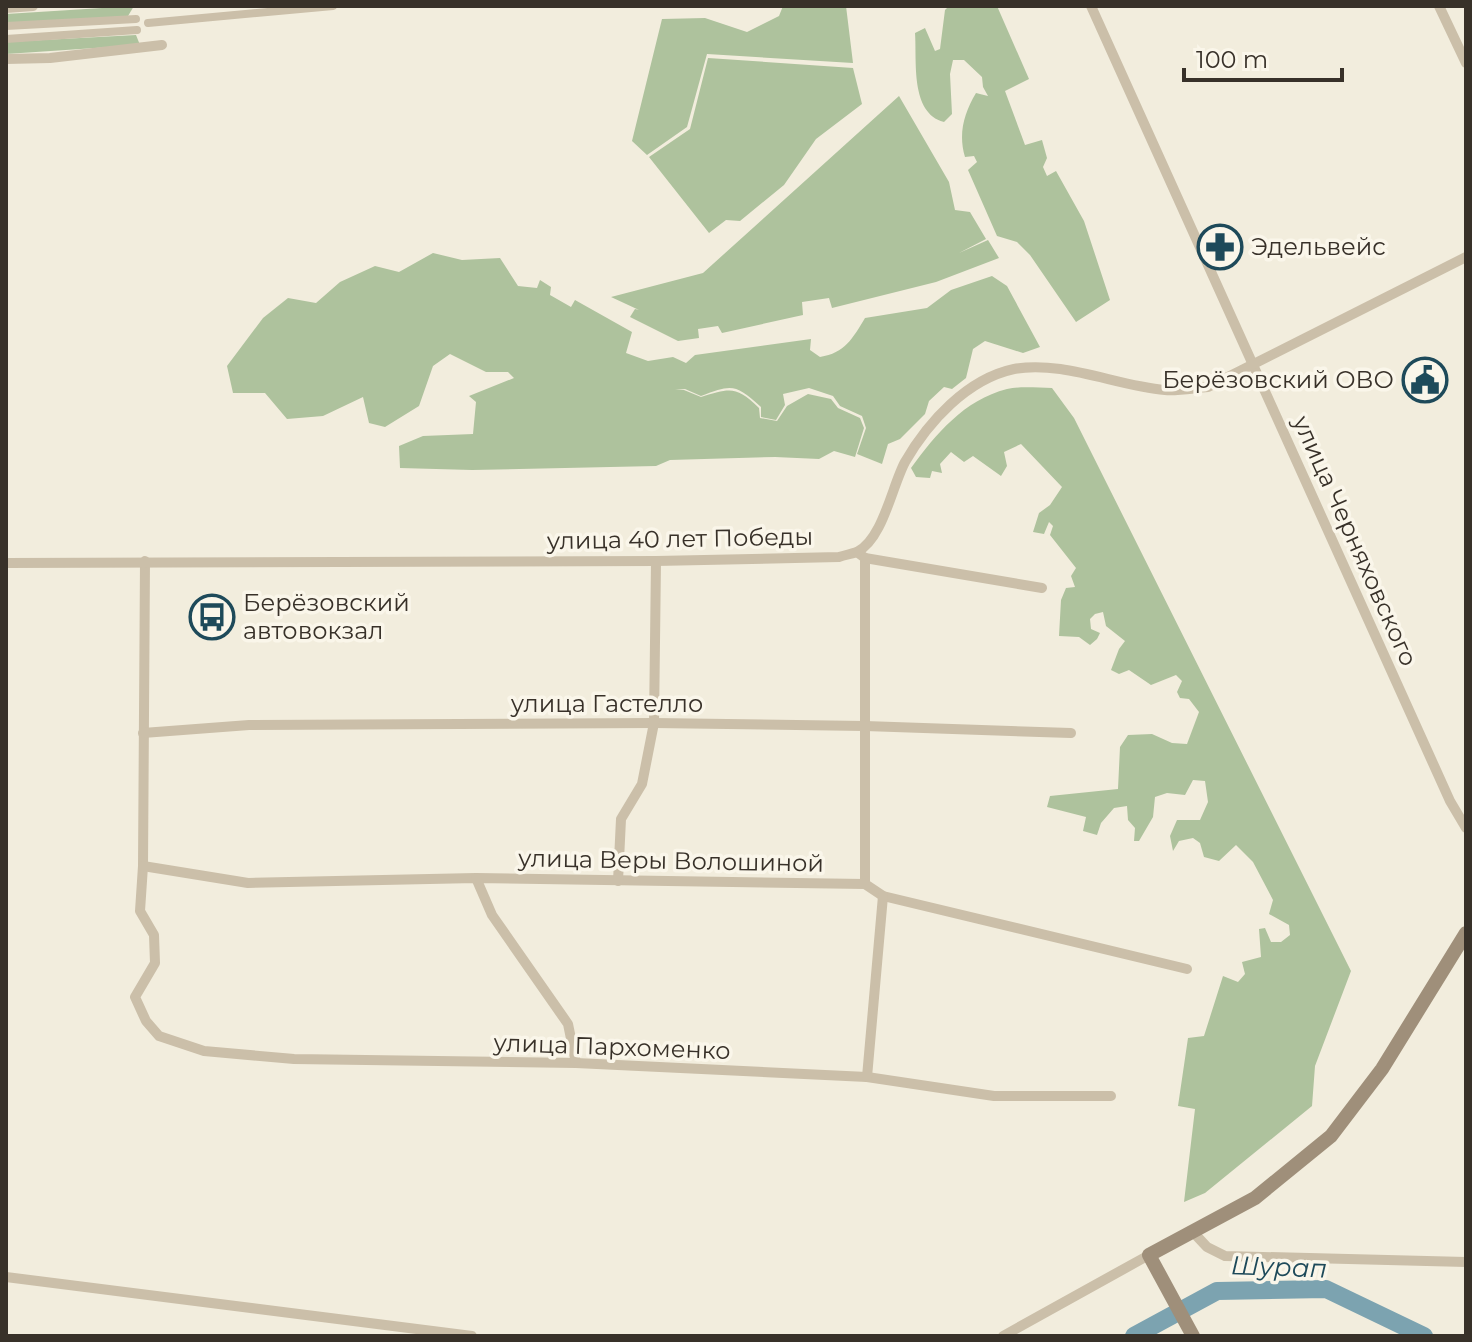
<svg xmlns="http://www.w3.org/2000/svg" width="1472" height="1342" font-family="Montserrat,sans-serif">
<style>
.green{fill:#aec29d}
.lines{fill:none;stroke-linecap:round;stroke-linejoin:round}
.river{stroke:#7ca3b0;stroke-width:18}
.pedestrian{stroke:#cbbfa9;stroke-width:8}
.minor{stroke:#cbbfa9;stroke-width:10}
.secondary{stroke:#9f8f7a;stroke-width:14}
.labels{text-anchor:middle;stroke-width:7;stroke-linejoin:round;paint-order:stroke}
.poi-label{font-size:24px;fill:#383129;stroke:#faf6ea;text-anchor:start}
.street-label{font-size:24px;fill:#383129;stroke:#faf6ea}
.water-label{font-size:26px;font-style:italic;fill:#1e4a5a;stroke:#faf6ea}
</style>
<rect width="100%" height="100%" fill="#f2eddd"/>
<g class="green">
<polygon points="134,6 128,16 6,24 6,14"/>
<polygon points="783,6 846,6 853,63 707,54 687,127 647,155 632,141 662,19 705,18 747,32 779,16"/>
<path d="M 949,6 L 997,6 L 1029,79 L 1005,91 L 1025,145 L 1042,140 L 1047,158 L 1043,167 L 1047,176 L 1056,171 L 1084,221 L 1110,300 L 1076,322 L 1030,255 L 1017,242 L 997,236 L 968,170 L 977,162 L 974,156 L 965,157 C 958,134 964,113 976,93 L 988,96 L 983,87 L 982,77 L 964,60 L 953,60 L 950,74 L 952,114 L 944,122 C 910,113 917,61 915,33 L 925,28 L 935,51 L 940,49 L 945,10 Z"/>
<polygon points="136,35 140,45 6,54 6,42"/>
<polygon points="708,58 853,68 862,104 816,139 784,185 740,221 726,220 709,233 649,157 690,129"/>
<polygon points="899,96 949,182 955,210 970,212 986,239 959,253 988,240 999,258 936,282 832,308 829,298 802,302 803,315 722,333 718,326 698,329 699,338 678,341 630,317 635,309 639,310 611,297 703,273"/>
<path d="M 433,253 L 462,260 L 500,258 L 518,286 L 537,288 L 540,280 L 551,287 L 550,295 L 571,307 L 575,300 L 632,332 L 626,353 L 648,361 L 673,357 L 686,363 L 695,355 L 811,339 L 810,350 L 820,357 C 845,353 853,338 865,318 L 927,308 L 951,290 L 992,276 L 1007,286 L 1040,347 L 1023,353 L 985,341 L 973,349 L 966,378 L 952,389 L 944,387 L 929,401 L 925,414 L 900,439 L 888,444 L 882,464 L 857,454 L 866,428 L 862,416 L 840,406 L 833,396 L 809,388 L 783,394 L 785,405 L 776,420 L 761,417 L 761,407 C 735,384 733,384 701,396 L 685,389 L 675,390 L 684,390 L 701,397 C 731,388 736,386 759,408 L 760,418 L 777,421 L 787,406 L 808,394 L 831,399 L 838,408 L 860,418 L 864,428 L 855,457 L 834,451 L 819,459 L 775,457 L 670,460 L 656,466 L 472,470 L 400,468 L 399,446 L 423,436 L 473,434 L 476,402 L 469,396 L 514,378 L 508,372 L 486,372 L 450,354 L 433,366 L 419,406 L 385,427 L 369,423 L 363,397 L 323,416 L 287,419 L 265,393 L 233,393 L 227,366 L 263,318 L 288,298 L 316,303 L 340,282 L 375,266 L 399,272 Z"/>
<path d="M 1052,388 L 1074,418 L 1351,971 L 1315,1066 L 1312,1106 L 1205,1193 L 1184,1202 L 1195,1109 L 1178,1106 L 1188,1038 L 1204,1036 L 1223,976 L 1238,982 L 1245,974 L 1242,962 L 1261,957 L 1259,929 L 1265,928 L 1271,942 L 1281,942 L 1290,935 L 1289,925 L 1269,914 L 1273,900 L 1253,862 L 1236,845 L 1219,861 L 1204,857 L 1200,843 L 1193,838 L 1179,841 L 1173,851 L 1170,836 L 1177,820 L 1200,820 L 1208,802 L 1205,781 L 1193,780 L 1185,795 L 1167,793 L 1155,797 L 1153,817 L 1139,841 L 1134,841 L 1135,828 L 1128,820 L 1127,806 L 1114,808 L 1101,823 L 1097,835 L 1083,831 L 1086,817 L 1047,807 L 1050,796 L 1118,789 L 1120,747 L 1128,735 L 1152,734 L 1172,743 L 1187,744 L 1199,712 L 1189,699 L 1180,698 L 1177,692 L 1182,681 L 1176,675 L 1151,685 L 1129,670 L 1119,674 L 1111,670 L 1119,649 L 1125,641 L 1106,626 L 1103,612 L 1095,614 L 1090,619 L 1091,629 L 1100,633 L 1097,639 L 1090,645 L 1079,637 L 1059,636 L 1061,600 L 1066,588 L 1075,587 L 1071,576 L 1076,568 L 1050,535 L 1053,526 L 1049,522 L 1044,534 L 1033,532 L 1039,513 L 1050,505 L 1062,487 L 1021,444 L 1004,452 L 1007,466 L 1001,476 L 973,456 L 964,462 L 951,452 L 940,464 L 942,473 L 932,471 L 930,478 L 916,477 L 911,468 C 936,434 964,400 1007,389 C 1021,386 1038,388 1052,388 Z"/>
</g>
<g class="lines">
<polyline class="river" points="1134,1336 1217,1291 1326,1289 1424,1336"/>
<g class="pedestrian">
<polyline points="148,23 333,6"/>
<polyline points="6,26 136,19"/>
<polyline points="6,39 137,30"/>
</g>
<g class="minor">
<polyline points="1091,6 1450,801 1466,828"/>
<polyline points="1439,6 1466,63"/>
<polyline points="6,8 33,6"/>
<polyline points="6,59 50,58 162,45"/>
<polyline points="857,552 865,558 865,884"/>
<polyline points="865,558 1042,588"/>
<polyline points="145,561 143,866 140,911 154,935 155,963 135,997 146,1021 159,1036 204,1051 294,1059 576,1063 867,1077 994,1096 1111,1096"/>
<path d="M 6,563 L 656,561 L 839,557 C 845,555 851,554 857,552 C 883,539 892,486 905,462 C 928,422 967,379 1014,369 C 1062,360 1117,386 1165,390 C 1179,391 1194,388 1208,387 L 1466,257"/>
<polyline points="143,733 249,725 654,723 865,726 1071,733"/>
<polyline points="143,866 248,883 476,878 865,884 883,896 1187,969"/>
<polyline points="476,878 492,915 568,1024 576,1063"/>
<polyline points="618,881 621,819 642,784 654,723 656,561"/>
<polyline points="867,1077 883,896"/>
<polyline points="1192,1231 1207,1247 1225,1256 1466,1262"/>
<polyline points="6,1277 472,1336"/>
<polyline points="1003,1336 1149,1255"/>
</g>
<polyline class="secondary" points="1193,1336 1149,1255 1255,1198 1331,1136 1382,1069 1466,933"/>
</g>
<defs>
<g id="pharmacy-ring" transform="scale(2.3)"><circle r="9.5" fill="#faf6ea" stroke="#1e4a5a" stroke-width="1.5"/><path d="M-2-6h4v4h4v4h-4v4h-4v-4h-4v-4h4Z" fill="#1e4a5a"/></g>
<g id="civic-ring" transform="scale(2.3)"><circle r="9.5" fill="#faf6ea" stroke="#1e4a5a" stroke-width="1.5"/><path d="M-.6-6.5H3V-4.5H.6V-3L4-1V1h2V6H-6V1h2V-1L-.6-3ZM-1.2 2.5V6h2.4V2.5Z" fill="#1e4a5a"/></g>
<g id="bus-ring" transform="scale(2.3)"><circle r="9.5" fill="#faf6ea" stroke="#1e4a5a" stroke-width="1.5"/><path d="M-5-6H5V4H4V6H2V4H-2V6H-4V4H-5ZM-3.5-4V0h7V-4ZM-3.5 1.2v1.5H-2V1.2ZM2 1.2v1.5H3.5V1.2Z" fill="#1e4a5a"/></g>
</defs>
<g fill-rule="evenodd">
<use href="#pharmacy-ring" x="1220" y="247"/>
<use href="#civic-ring" x="1425" y="380"/>
<use href="#bus-ring" x="212" y="617"/>
</g>
<g class="labels">
<g class="poi-label">
<text x="1251" y="255">Эдельвейс</text>
<text x="1394" y="388" text-anchor="end">Берёзовский ОВО</text>
<text x="243" y="611">Берёзовский<tspan x="243" dy="28">автовокзал</tspan></text>
</g>
<g class="street-label">
<text transform="translate(680 539) rotate(-1)" y="8">улица 40 лет Победы</text>
<text transform="translate(1355 541) rotate(66)" y="8">улица Черняховского</text>
<text x="607" y="712">улица Гастелло</text>
<text transform="translate(671 861) rotate(1)" y="8">улица Веры Волошиной</text>
<text transform="translate(612 1047) rotate(2)" y="8">улица Пархоменко</text>
</g>
<g class="water-label">
<text transform="translate(1279 1267) rotate(2)" y="9">Шурап</text>
</g>
</g>
<rect width="1472" height="1342" fill="none" stroke="#383129" stroke-width="16"/>
<path d="M1184 68v12h158v-12" fill="none" stroke="#383129" stroke-width="4"/>
<text x="1196" y="68" font-size="24" fill="#383129" stroke="#faf6ea" stroke-width="6" paint-order="stroke">100 m</text>
</svg>
